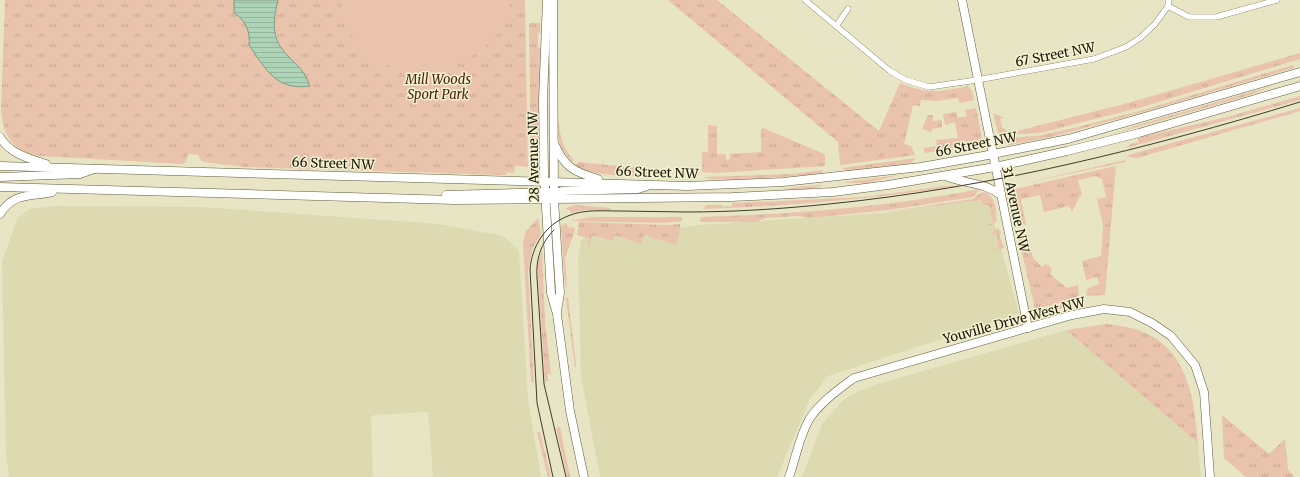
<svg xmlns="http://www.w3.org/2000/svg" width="1300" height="477" font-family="Merriweather,serif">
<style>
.built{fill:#dddab2}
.grass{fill:url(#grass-tufts)}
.pitch{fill:#e9c3ac}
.water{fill:url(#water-rules);stroke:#819b83}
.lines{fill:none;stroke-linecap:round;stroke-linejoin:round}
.street-casing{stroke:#5f5c3f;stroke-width:6}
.secondary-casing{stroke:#5f5c3f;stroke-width:9}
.street{stroke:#fff;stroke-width:5.5}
.secondary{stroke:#fff;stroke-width:8}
.tram{stroke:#3e3c2c;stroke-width:1}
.labels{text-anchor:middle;stroke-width:3;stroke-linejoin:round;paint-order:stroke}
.street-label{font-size:13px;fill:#17160a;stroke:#f5f2d1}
.park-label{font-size:13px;font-style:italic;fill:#4a2407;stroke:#f5f2d1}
</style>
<defs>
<pattern id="grass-tufts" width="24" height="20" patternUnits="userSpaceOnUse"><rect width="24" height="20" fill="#e9c3ac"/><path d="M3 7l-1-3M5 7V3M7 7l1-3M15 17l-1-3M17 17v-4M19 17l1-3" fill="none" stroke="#c7a793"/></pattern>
<pattern id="water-rules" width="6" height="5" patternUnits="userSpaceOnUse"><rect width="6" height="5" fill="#aed4b7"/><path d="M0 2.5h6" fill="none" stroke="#95b59c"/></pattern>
</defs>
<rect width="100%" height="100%" fill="#e8e5c4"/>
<g class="built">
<polygon points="981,200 989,204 1019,314 828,376 810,399 777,477 600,477 581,377 578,258 581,240 595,232 666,230 698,225 883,213"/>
<polygon points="54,206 202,207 439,224 503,236 519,250 528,400 541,477 433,477 428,412 374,415 371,418 373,477 9,477 6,454 2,262 17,219 29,209"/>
<polygon points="1066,330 1198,443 1201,477 802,477 822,424 843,400 857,392 877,384"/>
</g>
<g class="grass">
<path d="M 5,0 L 525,0 L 528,167 L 515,166 L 514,173 L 507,172 L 506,175 L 502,175 L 245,167 L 204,162 L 201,160 L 198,155 L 188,154 L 186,162 L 183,164 L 40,156 C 12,151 4,137 1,110 Z"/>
<path d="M 668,0 L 717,0 L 879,131 L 900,83 C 924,94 944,92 968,86 L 972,91 L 974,100 L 960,103 L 958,98 L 937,101 L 921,100 L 920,106 L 913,105 L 904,144 L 911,146 L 915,155 L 840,165 L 838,142 Z"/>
<polygon points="529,23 540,23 540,33 538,33 538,48 542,48 538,162 535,171 531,169"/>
<polygon points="1300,53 1300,59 1142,107 1087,121 1040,133 1004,135 999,137 993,113 1004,118 1000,119 1002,127 1009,133 1128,103"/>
<polygon points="1293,65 1294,68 1129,116 1055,136 1009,145 1004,142 1004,138 1037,136 1078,127 1143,110"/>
<path d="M 559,84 C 559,110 554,140 574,160 L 572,162 L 561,148 L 558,136 Z"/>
<polygon points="1272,86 1250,95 1113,134 1138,125"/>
<polygon points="1300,96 1300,100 1126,148 1131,144 1139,142 1137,138 1227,117"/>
<polygon points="976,108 982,139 979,144 925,153 923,148 937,146 936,140 958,138 955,122 945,125 943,114 956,112 958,118 967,116 965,110"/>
<polygon points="1300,108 1300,111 1137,158 1129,157 1128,155"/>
<polygon points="928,115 933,115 933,121 942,120 942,127 932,129 931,132 922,129"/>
<polygon points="708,125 717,126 717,154 726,154 726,160 730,159 730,154 761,152 761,129 763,128 824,154 825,156 825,166 715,173 702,172 702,152 708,152"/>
<polygon points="916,158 911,163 856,170 847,171 842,168"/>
<polygon points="1125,160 1125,162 1017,185"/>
<path d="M 579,162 L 647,169 L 656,172 C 648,179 603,175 592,172 C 586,171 580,168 575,165 Z"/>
<polygon points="1116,166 1105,295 1086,296 1088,288 1099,284 1097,277 1086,280 1082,261 1101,256 1103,225 1097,199 1106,197 1102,179 1096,176 1078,180 1082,195 1080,196 1072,212 1069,206 1044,212 1040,195 1021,199 1026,225 1016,223 1010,193 1016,192 1015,189"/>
<path d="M 823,170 L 822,173 L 818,174 C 800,175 715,184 705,177 L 791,174 Z"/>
<polygon points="899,175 867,183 845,183 845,182"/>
<polygon points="824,185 809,189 779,190 797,187"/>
<path d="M 945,186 L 958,186 C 873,199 789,206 703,209 L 706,205 L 722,205 L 722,207 L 732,206 L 732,203 L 864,197 Z"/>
<path d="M 980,189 L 973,197 L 889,210 L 808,218 L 798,216 L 766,218 L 756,222 L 700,222 L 701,217 C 794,214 888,207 980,189 Z"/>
<path d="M 985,192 C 997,198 995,209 997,221 L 990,226 L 988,224 L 993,223 L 989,205 L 983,205 L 981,200 L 880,213 L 973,199 L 980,193 Z"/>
<polygon points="574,205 610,208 612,210 584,210 571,213 570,210 565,209"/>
<polygon points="591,217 682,217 682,221 663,223 570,221"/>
<polygon points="538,218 541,234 532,249 528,271 534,382 531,382 523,242 526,231"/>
<polygon points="579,222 667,225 680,224 680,231 676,245 644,235 641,244 615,235 612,241 593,235 590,243 591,246 588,244 589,239 577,235"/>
<polygon points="566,223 569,228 574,227 575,230 565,258 567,288 565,286 561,226"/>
<polygon points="998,228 1001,234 999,234 1004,248 994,251 994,250 999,249 996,234 991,233"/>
<polygon points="1027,233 1033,258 1042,267 1046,264 1052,269 1050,274 1067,288 1078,285 1079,298 1035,309 1018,235"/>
<polygon points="542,249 545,322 551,374 547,374 548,381 545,382 538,277 538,264"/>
<polygon points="568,297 576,365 575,368 566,298"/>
<polygon points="1079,299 1078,304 1046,313 1039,314 1039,311"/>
<path d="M 1107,324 C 1114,325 1123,326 1131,328 C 1186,342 1194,394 1198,443 L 1066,330 Z"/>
<polygon points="1222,415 1269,454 1285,439 1288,469 1294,477 1246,477 1224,458"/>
<polygon points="560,427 570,477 567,477 556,428"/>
<polygon points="537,432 540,432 551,477 548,477"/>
</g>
<path class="pitch" d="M 340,0 L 510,0 C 507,45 464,60 429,78 C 379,66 351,56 340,0 Z"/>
<path class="water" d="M 234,0 L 278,0 C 274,16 271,35 282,49 C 293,64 303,66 310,86 C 277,91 266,70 249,45 C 251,33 245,19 234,13 Z"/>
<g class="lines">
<g class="street-casing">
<g id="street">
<polyline points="805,0 890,71 906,80 929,87 977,80 1094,59 1126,47 1140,38 1155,24 1168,6 1169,0"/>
<polyline points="1168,6 1189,17 1216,17 1277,0"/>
<polyline points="836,26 848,9"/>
</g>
</g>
<g class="secondary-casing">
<g id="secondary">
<polyline points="547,0 543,100 544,173 551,293 557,314 570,411 584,477"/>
<polyline points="553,0 554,199 560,293 557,311"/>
<polyline points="962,0 1028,328"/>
<path d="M 0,137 C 10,154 28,158 46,164"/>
<path d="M 554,143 C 564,167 574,172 598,179"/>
<polyline points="0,166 688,186 783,182 921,167 983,156 1068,139 1300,72"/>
<path d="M 946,176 C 965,184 984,182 1001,195"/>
<polyline points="0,177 80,174 94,169"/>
<polyline points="0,187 454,200 732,197 833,192 888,185 995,167 1067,151 1139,133 1300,86"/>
<polyline points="446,195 550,192"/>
<polyline points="550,195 562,191 638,189 647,186"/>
<path d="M 0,214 C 14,192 30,197 52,192"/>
<path d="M 789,477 C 796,458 799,436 810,418 C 821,402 838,390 854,378 L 1072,315 L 1104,309 L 1130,312 L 1152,323 L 1171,336 L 1195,365 L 1204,392 L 1210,477"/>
</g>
</g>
<use href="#street" class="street"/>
<use href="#secondary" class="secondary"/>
<g class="tram">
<path d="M 554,230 C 540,244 536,260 537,278 L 544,384 L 566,477"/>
<path d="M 553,477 L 537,403 L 530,269 C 532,246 545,225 568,216 C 584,209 603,211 620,211 C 642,211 664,212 686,212 C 733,212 781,209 829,204 C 989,188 1146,149 1300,102"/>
</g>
</g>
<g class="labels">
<g class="street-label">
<text transform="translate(1055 54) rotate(-11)" y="5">67 Street NW</text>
<text transform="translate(976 144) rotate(-11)" y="5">66 Street NW</text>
<text transform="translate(533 157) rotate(-91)" y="5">28 Avenue NW</text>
<text transform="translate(333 163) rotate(2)" y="5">66 Street NW</text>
<text transform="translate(657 172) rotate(2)" y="5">66 Street NW</text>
<text transform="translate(1016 209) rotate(78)" y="5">31 Avenue NW</text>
<text transform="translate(1014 320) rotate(-15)" y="5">Youville Drive West NW</text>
</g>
<g class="park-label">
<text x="438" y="84">Mill Woods<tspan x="438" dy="15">Sport Park</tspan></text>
</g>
</g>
</svg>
